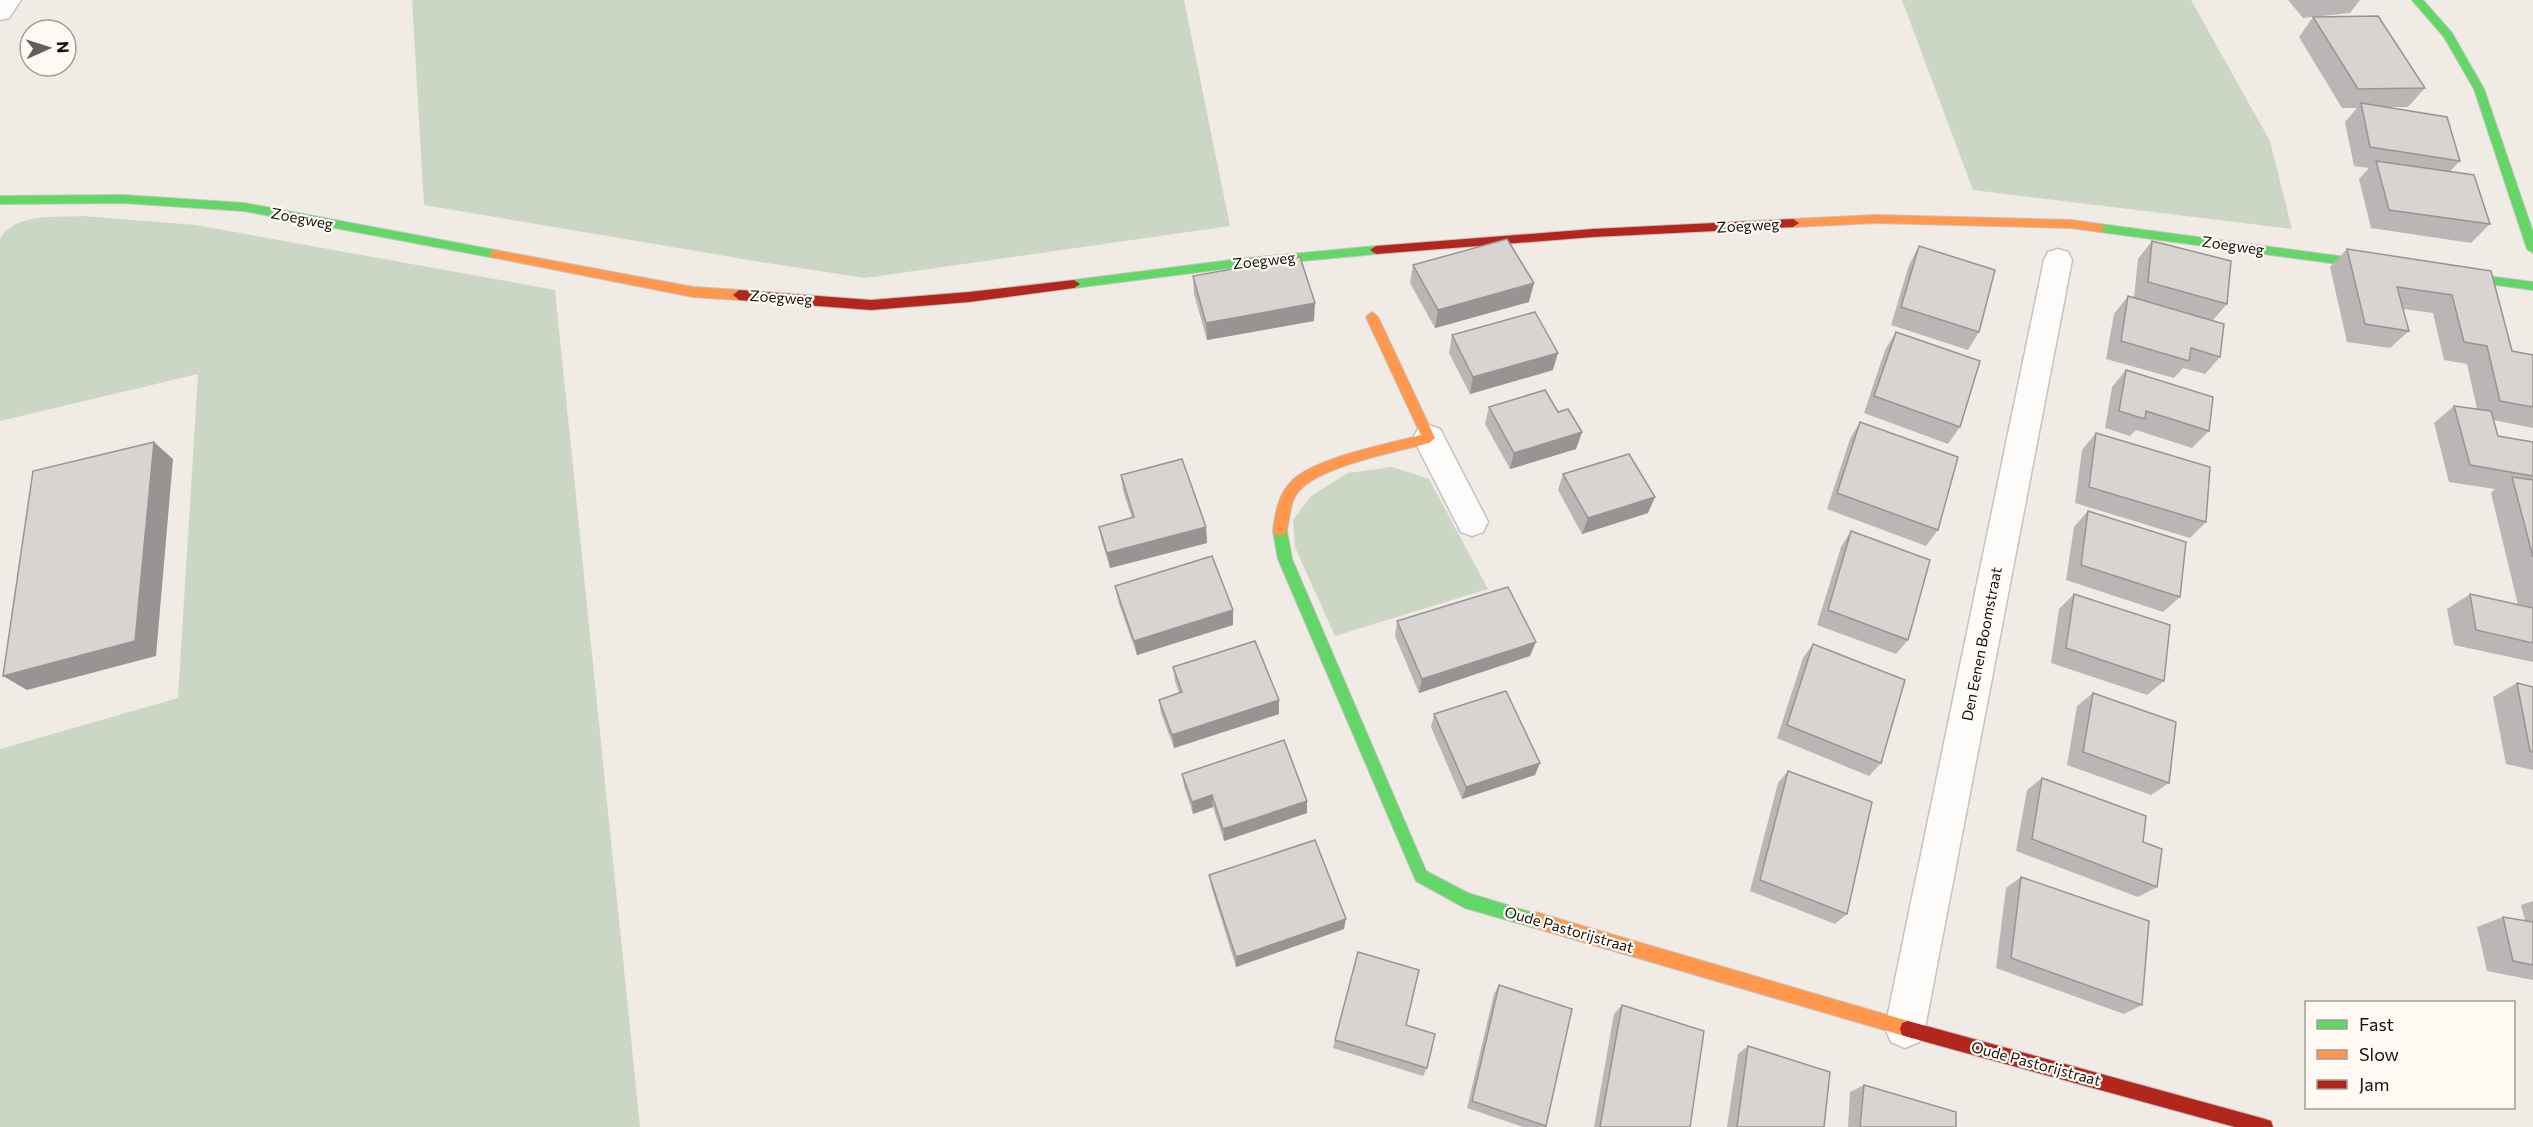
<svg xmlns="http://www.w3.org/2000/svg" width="2533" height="1127" font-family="Commissioner,sans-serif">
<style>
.green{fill:#cbd7c4}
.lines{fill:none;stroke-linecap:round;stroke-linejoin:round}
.street-casing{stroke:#c6c2be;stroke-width:3}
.fast-casing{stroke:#c6c2be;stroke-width:2}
.slow-casing{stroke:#c6c2be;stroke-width:2}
.jam-casing{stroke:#c6c2be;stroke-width:2}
.street{fill:#fdfcfb;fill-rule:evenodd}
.fast{fill:#63d668;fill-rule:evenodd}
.slow{fill:#ff974d;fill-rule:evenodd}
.jam{fill:#b3261e;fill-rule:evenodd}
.wall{fill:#bab6b5}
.shaded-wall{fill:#979493}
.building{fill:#d8d4d2;stroke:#979493;stroke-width:1.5}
.labels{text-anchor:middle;stroke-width:4.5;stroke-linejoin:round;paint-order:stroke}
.street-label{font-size:15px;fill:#15130f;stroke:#fefaf3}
</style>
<rect width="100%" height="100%" fill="#f0ebe5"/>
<g class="green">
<polygon points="412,0 1184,0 1230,226 865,278 767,263 424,205"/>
<polygon points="1902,0 2191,0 2270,141 2292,229 1973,190"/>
<path d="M 82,216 L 196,225 L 555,290 L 640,1127 L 0,1127 L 0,749 L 178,698 L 198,374 L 0,421 L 0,239 C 15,212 56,218 82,216 Z"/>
<polygon points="1392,467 1429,479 1488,589 1335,636 1295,547 1293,520 1311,496 1348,473"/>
</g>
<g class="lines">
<g class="street-casing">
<g id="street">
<polygon points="0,0 21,0 9,18 0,20"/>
<polygon points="2058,249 2068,252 2072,260 1925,1028 1919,1042 1905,1048 1891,1042 1885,1028 2044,260 2048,252"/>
<polygon points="1429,425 1440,429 1483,512 1488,522 1483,532 1472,536 1461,532 1413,438 1418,429"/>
</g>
</g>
<g class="fast-casing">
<g id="fast">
<polygon points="2412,0 2423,0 2452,33 2484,89 2533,232 2533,253 2527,249 2474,89 2444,37"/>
<polygon points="123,195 244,203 495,250 501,254 495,258 244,211 123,203 0,204 0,196"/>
<polygon points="2100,224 2383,262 2389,266 2383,270 2100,232 2094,228"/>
<polygon points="1376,246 1382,250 1376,254 1239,267 1074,288 1068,284 1074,280 1239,259"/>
<polygon points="2449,271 2533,282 2533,290 2445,278 2443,275 2445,272"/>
<polygon points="1280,525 1285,527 1287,531 1292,559 1426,871 1468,893 1540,915 1543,920 1540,925 1535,928 1465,908 1416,881 1278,559 1273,531 1275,527"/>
</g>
</g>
<g class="slow-casing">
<g id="slow">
<polygon points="1876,215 2071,220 2100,224 2106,228 2100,232 2071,228 1876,223 1793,227 1787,223 1793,219"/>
<polygon points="495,250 693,287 739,290 745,295 739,300 693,297 491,257 489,254"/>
<path d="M 1372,312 L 1378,317 L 1435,438 L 1429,443 C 1397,452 1313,467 1296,495 C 1288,507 1291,522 1285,535 L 1275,535 L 1273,531 C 1275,514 1278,496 1290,483 C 1311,458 1389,444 1421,435 L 1366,317 Z"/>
<polygon points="1535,912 1908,1021 1914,1023 1916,1029 1914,1035 1908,1037 1535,928 1530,925 1527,920 1530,915"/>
</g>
</g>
<g class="jam-casing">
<g id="jam">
<polygon points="1793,219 1799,223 1793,227 1593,237 1376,254 1370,250 1376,246 1593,229"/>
<polygon points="1074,280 1080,284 1074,288 969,302 871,310 739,300 733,295 739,290 871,300 969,292"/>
<polygon points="1908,1021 2265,1119 2271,1121 2273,1127 2235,1127 1908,1037 1902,1035 1900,1029 1902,1023"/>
</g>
</g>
<use href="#street" class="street"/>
<use href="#fast" class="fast"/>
<use href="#slow" class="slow"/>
<use href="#jam" class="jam"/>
</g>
<g class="wall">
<polygon points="2288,0 2360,0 2350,13 2303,18"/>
<polygon points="2313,17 2425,88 2408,107 2387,107 2460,161 2450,171 2490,224 2471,243 2371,228 2359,179 2369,168 2354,166 2345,122 2357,108 2342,108 2299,37"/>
<polygon points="2152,241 2227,304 2213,320 2220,357 2205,374 2183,368 2174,378 2106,359 2114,314 2128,296 2134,297 2138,259"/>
<polygon points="1919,246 1979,332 1968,350 1891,325 1909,265"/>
<polygon points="2347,249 2491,271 2512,351 2533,355 2533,428 2493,420 2498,436 2533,442 2533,662 2454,645 2447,609 2470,594 2518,605 2491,493 2495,489 2449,482 2434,423 2454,406 2477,409 2467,364 2444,360 2433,313 2403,309 2409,331 2390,348 2347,342 2330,267"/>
<polygon points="1413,265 1529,302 1435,328 1410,283"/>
<polygon points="1193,276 1314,321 1207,340 1194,294"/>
<polygon points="1896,332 1960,427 1948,444 1864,413 1885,350"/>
<polygon points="1452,335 1553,370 1470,394 1449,353"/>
<polygon points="2126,370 2209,431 2192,448 2136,430 2130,436 2105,428 2112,387"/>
<polygon points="1489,407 1558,412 1582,432 1576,449 1510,469 1485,424"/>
<polygon points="1860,422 1938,530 1926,546 1827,509 1850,439"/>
<polygon points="2096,433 2206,522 2190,538 2075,503 2082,450"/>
<polygon points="1563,474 1648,513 1582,534 1558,490"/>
<polygon points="1121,475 1206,527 1207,543 1110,568 1102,542 1099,527 1132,518 1123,491"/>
<polygon points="2088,511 2180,597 2163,612 2066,580 2074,527"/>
<polygon points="1851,531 1908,640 1896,654 1817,625 1841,547"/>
<polygon points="1115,586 1233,625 1137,655 1118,601"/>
<polygon points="2074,594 2164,681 2147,695 2051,663 2059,609"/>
<polygon points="1397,621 1530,656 1419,693 1395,636"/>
<polygon points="1813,644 1881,763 1869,776 1777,738 1803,658"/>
<polygon points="1173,667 1279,714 1174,748 1161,713 1159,700 1179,693 1175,681"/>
<polygon points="2517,683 2533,687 2533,770 2506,764 2493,697"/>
<polygon points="2093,693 2169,783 2151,795 2067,765 2077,706"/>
<polygon points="1434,714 1535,775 1462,799 1431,727"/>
<polygon points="1788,771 1847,914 1835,924 1750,891 1778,783"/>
<polygon points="1182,774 1307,801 1307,813 1224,841 1213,807 1193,814 1184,786"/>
<polygon points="2042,778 2143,842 2157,887 2138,897 2016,851 2027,790"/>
<polygon points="1209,875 1344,929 1236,967 1211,886"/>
<polygon points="2021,877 2142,1005 2124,1014 1996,968 2006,888"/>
<polygon points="2533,901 2533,980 2487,971 2477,927 2503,917 2525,921 2521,905"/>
<polygon points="1499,985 1546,1126 1546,1127 1523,1127 1467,1108 1494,994"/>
<polygon points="1622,1005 1690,1127 1594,1127 1614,1014"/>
<polygon points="1406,1025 1427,1068 1423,1076 1333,1048 1335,1040"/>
<polygon points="1748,1046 1824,1127 1727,1127 1738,1054"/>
<polygon points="1864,1085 1956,1127 1848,1127 1850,1092"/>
</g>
<g class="shaded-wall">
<polygon points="1534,283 1529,302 1435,328 1438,310"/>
<polygon points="1315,303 1314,321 1207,340 1206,323"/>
<polygon points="1558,353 1553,370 1470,394 1473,377"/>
<polygon points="1582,432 1576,449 1510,469 1514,453"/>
<polygon points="154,442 173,459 156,656 27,690 3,676"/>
<polygon points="1655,497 1648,513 1582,534 1588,518"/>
<polygon points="1206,527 1207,543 1110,568 1107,553"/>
<polygon points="1233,610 1233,625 1137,655 1134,641"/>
<polygon points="1536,642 1530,656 1419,693 1422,679"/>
<polygon points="1279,700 1279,714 1174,748 1172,735"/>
<polygon points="1540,763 1535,775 1462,799 1466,787"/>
<polygon points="1212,795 1213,807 1193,814 1192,802"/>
<polygon points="1307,801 1307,813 1224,841 1223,829"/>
<polygon points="1346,919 1344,929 1236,967 1236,957"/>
</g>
<g class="building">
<polygon points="2378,16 2425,88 2358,89 2313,17"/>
<polygon points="2361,103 2447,117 2460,161 2370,147"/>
<polygon points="2376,161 2474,175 2490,224 2389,210"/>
<polygon points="1507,239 1534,283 1438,310 1413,265"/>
<polygon points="2152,241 2231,261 2227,304 2148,282"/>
<polygon points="1919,246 1995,270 1979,332 1901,307"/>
<polygon points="2347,249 2491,271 2512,351 2533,355 2533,407 2500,401 2487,346 2464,342 2452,295 2397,287 2409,331 2365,324"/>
<polygon points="1300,257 1315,303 1206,323 1193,276"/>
<polygon points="2128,296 2224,324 2220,357 2191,348 2189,361 2121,341"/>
<polygon points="1535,312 1558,353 1473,377 1452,335"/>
<polygon points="1896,332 1980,361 1960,427 1874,396"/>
<polygon points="2126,370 2213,397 2209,431 2146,411 2145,419 2119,411"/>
<polygon points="1545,390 1558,412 1568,409 1582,432 1514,453 1489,407"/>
<polygon points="2454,406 2491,411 2498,436 2533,442 2533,476 2470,465"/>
<polygon points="1860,422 1958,457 1938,530 1837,493"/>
<polygon points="2096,433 2210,467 2206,522 2089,487"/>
<polygon points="154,442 135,641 3,676 33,471"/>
<polygon points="1629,454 1655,497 1588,518 1563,474"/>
<polygon points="1182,459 1206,527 1107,553 1099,527 1134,517 1121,475"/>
<polygon points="2512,477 2533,480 2533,557"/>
<polygon points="2088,511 2186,542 2180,597 2081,565"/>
<polygon points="1851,531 1930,560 1908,640 1828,610"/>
<polygon points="1212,556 1233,610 1134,641 1115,586"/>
<polygon points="1508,587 1536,642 1422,679 1397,621"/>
<polygon points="2074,594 2170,625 2164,681 2066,648"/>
<polygon points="2470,594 2533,608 2533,643 2476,630"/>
<polygon points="1255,641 1279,700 1172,735 1159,700 1182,692 1173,667"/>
<polygon points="1813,644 1905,680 1881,763 1787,725"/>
<polygon points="2517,683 2533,687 2533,752 2530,751"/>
<polygon points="1506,691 1540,763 1466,787 1434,714"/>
<polygon points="2093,693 2176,722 2169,783 2083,752"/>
<polygon points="1284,740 1307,801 1223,829 1212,795 1192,802 1182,774"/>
<polygon points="1788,771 1872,802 1847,914 1760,880"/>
<polygon points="2042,778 2146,816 2143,842 2162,849 2157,887 2032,839"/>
<polygon points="1315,840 1346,919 1236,957 1209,875"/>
<polygon points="2021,877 2149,921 2142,1005 2011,958"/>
<polygon points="2503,917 2533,922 2533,965 2513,961"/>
<polygon points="1358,952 1419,970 1406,1025 1435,1034 1427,1068 1335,1040"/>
<polygon points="1499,985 1572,1009 1546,1126 1472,1101"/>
<polygon points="1622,1005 1704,1031 1690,1127 1600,1127"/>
<polygon points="1748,1046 1830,1072 1824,1127 1737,1127"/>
<polygon points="1864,1085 1956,1112 1956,1127 1860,1127"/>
</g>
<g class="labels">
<g class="street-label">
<text transform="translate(302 219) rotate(11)" y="5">Zoegweg</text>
<text transform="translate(1748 226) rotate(-3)" y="5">Zoegweg</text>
<text transform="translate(2233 246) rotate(8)" y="5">Zoegweg</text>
<text transform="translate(1264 261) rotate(-6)" y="5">Zoegweg</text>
<text transform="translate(781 298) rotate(4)" y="5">Zoegweg</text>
<text transform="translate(1982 644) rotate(-79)" y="5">Den Eenen Boomstraat</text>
<text transform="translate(1569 930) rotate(16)" y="5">Oude Pastorijstraat</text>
<text transform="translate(2036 1064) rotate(15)" y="5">Oude Pastorijstraat</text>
</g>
</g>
<rect x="2305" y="1001" width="210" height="108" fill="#fefaf3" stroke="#a19e98" stroke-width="1.5"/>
<rect x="2317" y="1020" width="30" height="9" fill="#63d668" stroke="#a19e98" stroke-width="1.5"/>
<text x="2359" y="1031" font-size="18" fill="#15130f">Fast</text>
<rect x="2317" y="1050" width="30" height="9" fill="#ff974d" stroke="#a19e98" stroke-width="1.5"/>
<text x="2359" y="1061" font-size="18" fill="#15130f">Slow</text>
<rect x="2317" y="1080" width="30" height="9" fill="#b3261e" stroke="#a19e98" stroke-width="1.5"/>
<text x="2359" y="1091" font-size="18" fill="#15130f">Jam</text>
<g transform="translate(48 48) rotate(87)"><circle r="28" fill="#fefaf3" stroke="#a19e98" stroke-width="1.5"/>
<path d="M0-4.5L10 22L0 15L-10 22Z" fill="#625f5a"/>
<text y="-9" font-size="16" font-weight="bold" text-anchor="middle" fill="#15130f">N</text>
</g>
</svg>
